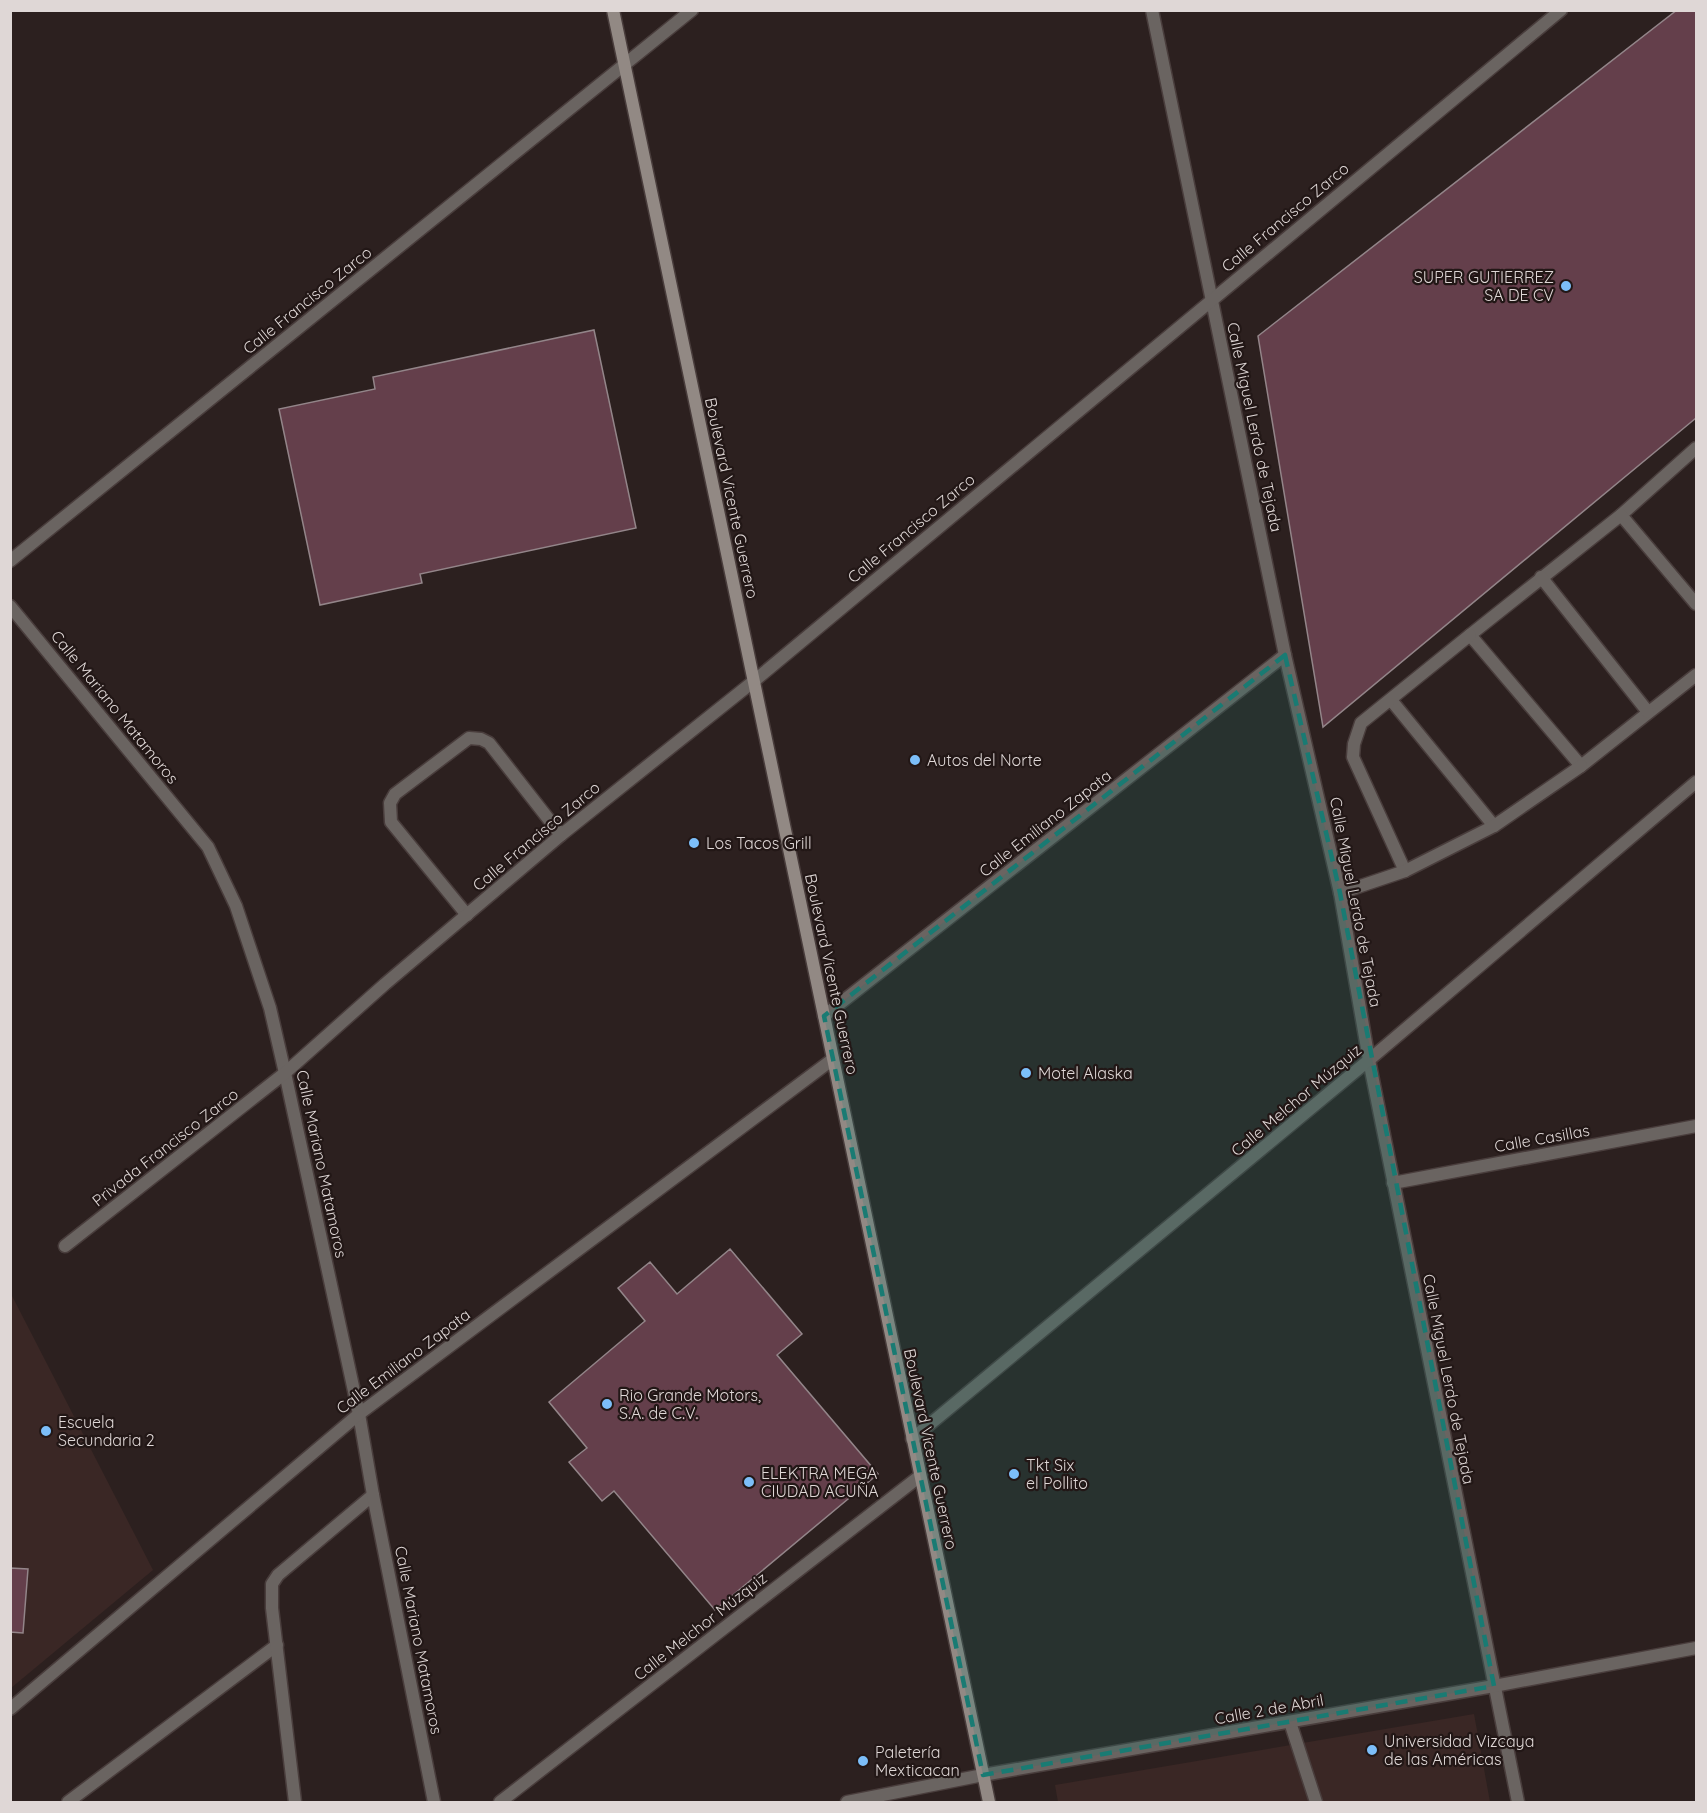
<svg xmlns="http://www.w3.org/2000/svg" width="1707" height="1813" font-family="Quicksand,sans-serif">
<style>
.built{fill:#3a2725}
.building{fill:#643f4b;stroke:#938589;stroke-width:1.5}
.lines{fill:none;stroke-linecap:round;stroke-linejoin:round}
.lane-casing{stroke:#493d3c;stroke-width:15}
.street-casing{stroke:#493d3c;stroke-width:15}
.secondary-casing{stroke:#493d3c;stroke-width:15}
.lane{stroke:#6a6461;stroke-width:12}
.street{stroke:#6a6461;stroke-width:12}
.secondary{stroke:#928984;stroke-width:12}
.marked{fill:#197b73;fill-opacity:0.2;stroke:#197b73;stroke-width:4.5;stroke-dasharray:12 8;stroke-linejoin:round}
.poi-dot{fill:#7cbef9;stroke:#221716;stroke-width:2}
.labels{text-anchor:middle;stroke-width:4.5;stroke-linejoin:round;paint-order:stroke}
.street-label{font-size:16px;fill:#dfd7d6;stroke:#221716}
.poi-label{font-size:16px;fill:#dfd7d6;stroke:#221716;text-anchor:start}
</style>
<rect width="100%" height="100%" fill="#2c201f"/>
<g class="built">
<polygon points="10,1292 153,1570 11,1688 10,1688"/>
<polygon points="1474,1714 1490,1802 1058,1802 1055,1785"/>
</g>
<g class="building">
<polygon points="1677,10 1696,10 1696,418 1323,727 1258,336"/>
<polygon points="594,330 636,528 420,574 422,583 320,605 279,409 375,389 373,377"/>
<polygon points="730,1249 802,1334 777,1355 878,1474 715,1610 614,1491 602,1501 569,1462 587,1448 549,1402 645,1321 618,1288 650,1262 677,1294"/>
<polygon points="10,1568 28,1569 23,1633 10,1632"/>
</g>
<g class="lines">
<g class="lane-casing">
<g id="lane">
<polyline points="1696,448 1621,515 1470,635 1581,766 1696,675"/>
<polyline points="1621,515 1696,604"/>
<polyline points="1541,577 1648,712"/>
<polyline points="1391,700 1494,826"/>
<polyline points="1405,871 1353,757 1354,744 1361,723 1470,635"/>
<polyline points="1340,893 1405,871 1494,826 1581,766"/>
<polyline points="467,915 391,822 390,803 395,794 469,738 481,739 489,743 561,835"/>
<polyline points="1290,1722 1316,1802"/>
<polyline points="68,1802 277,1645"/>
<polyline points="295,1802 272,1608 272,1584 278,1575 373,1495"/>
</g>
</g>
<g class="street-casing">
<g id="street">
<polyline points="1152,10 1285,655 1340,893 1369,1060 1518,1802"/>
<polyline points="10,561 692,10"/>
<polyline points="10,606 208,847 236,906 270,1008 285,1073 359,1414 373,1495 434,1802"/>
<polyline points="824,1016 1285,655"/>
<polyline points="1393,1183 1696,1126"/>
<polyline points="65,1246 285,1073 385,984 561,835 754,681 1561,10"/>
<polyline points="912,1439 1369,1060 1696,782"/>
<polyline points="10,1709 359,1414 833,1059"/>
<polyline points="500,1802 920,1476"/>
<polyline points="847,1802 983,1775 1494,1686 1696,1648"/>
</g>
</g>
<g class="secondary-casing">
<polyline id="secondary" points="613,10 989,1802"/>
</g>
<use href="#lane" class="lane"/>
<use href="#street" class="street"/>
<use href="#secondary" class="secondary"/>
</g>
<path class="marked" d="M 1285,655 L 1340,893 L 1494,1686 L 983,1775 L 824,1016 Z"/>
<g class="poi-dot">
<circle cx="1566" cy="286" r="6"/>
<circle cx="915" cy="760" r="6"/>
<circle cx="694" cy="843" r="6"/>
<circle cx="1026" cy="1073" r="6"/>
<circle cx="607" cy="1404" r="6"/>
<circle cx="46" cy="1431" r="6"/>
<circle cx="1014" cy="1474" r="6"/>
<circle cx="749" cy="1482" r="6"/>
<circle cx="1372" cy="1750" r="6"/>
<circle cx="863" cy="1761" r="6"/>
</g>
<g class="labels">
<g class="street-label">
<text transform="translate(1285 217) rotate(-40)" y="6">Calle Francisco Zarco</text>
<text transform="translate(307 300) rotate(-39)" y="6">Calle Francisco Zarco</text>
<text transform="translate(1255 427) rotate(78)" y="6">Calle Miguel Lerdo de Tejada</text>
<text transform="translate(732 498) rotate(78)" y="6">Boulevard Vicente Guerrero</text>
<text transform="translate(911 528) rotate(-40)" y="6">Calle Francisco Zarco</text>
<text transform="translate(115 707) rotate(51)" y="6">Calle Mariano Matamoros</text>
<text transform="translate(1045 823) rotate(-38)" y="6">Calle Emiliano Zapata</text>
<text transform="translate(536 836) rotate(-40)" y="6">Calle Francisco Zarco</text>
<text transform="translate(1356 902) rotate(79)" y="6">Calle Miguel Lerdo de Tejada</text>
<text transform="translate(832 974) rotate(78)" y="6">Boulevard Vicente Guerrero</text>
<text transform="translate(1296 1100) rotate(-40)" y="6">Calle Melchor Múzquiz</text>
<text transform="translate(1542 1138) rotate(-10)" y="6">Calle Casillas</text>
<text transform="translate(165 1147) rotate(-38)" y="6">Privada Francisco Zarco</text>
<text transform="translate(322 1164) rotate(78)" y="6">Calle Mariano Matamoros</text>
<text transform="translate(403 1361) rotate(-37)" y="6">Calle Emiliano Zapata</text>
<text transform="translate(1449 1379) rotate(79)" y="6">Calle Miguel Lerdo de Tejada</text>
<text transform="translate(931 1449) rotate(78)" y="6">Boulevard Vicente Guerrero</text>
<text transform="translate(700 1626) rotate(-38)" y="6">Calle Melchor Múzquiz</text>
<text transform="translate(419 1640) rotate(79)" y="6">Calle Mariano Matamoros</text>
<text transform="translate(1269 1709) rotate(-10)" y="6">Calle 2 de Abril</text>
</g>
<g class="poi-label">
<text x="1554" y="283" text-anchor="end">SUPER GUTIERREZ<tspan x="1554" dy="18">SA DE CV</tspan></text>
<text x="927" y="766">Autos del Norte</text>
<text x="706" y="849">Los Tacos Grill</text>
<text x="1038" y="1079">Motel Alaska</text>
<text x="619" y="1401">Rio Grande Motors,<tspan x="619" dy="18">S.A. de C.V.</tspan></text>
<text x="58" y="1428">Escuela<tspan x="58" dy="18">Secundaria 2</tspan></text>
<text x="1026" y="1471">Tkt Six<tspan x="1026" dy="18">el Pollito</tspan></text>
<text x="761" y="1479">ELEKTRA MEGA<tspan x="761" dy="18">CIUDAD ACUÑA</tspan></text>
<text x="1384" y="1747">Universidad Vizcaya<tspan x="1384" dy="18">de las Américas</tspan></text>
<text x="875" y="1758">Paletería<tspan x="875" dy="18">Mexticacan</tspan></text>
</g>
</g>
<rect width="1707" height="1813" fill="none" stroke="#dfd7d6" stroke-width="24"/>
</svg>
